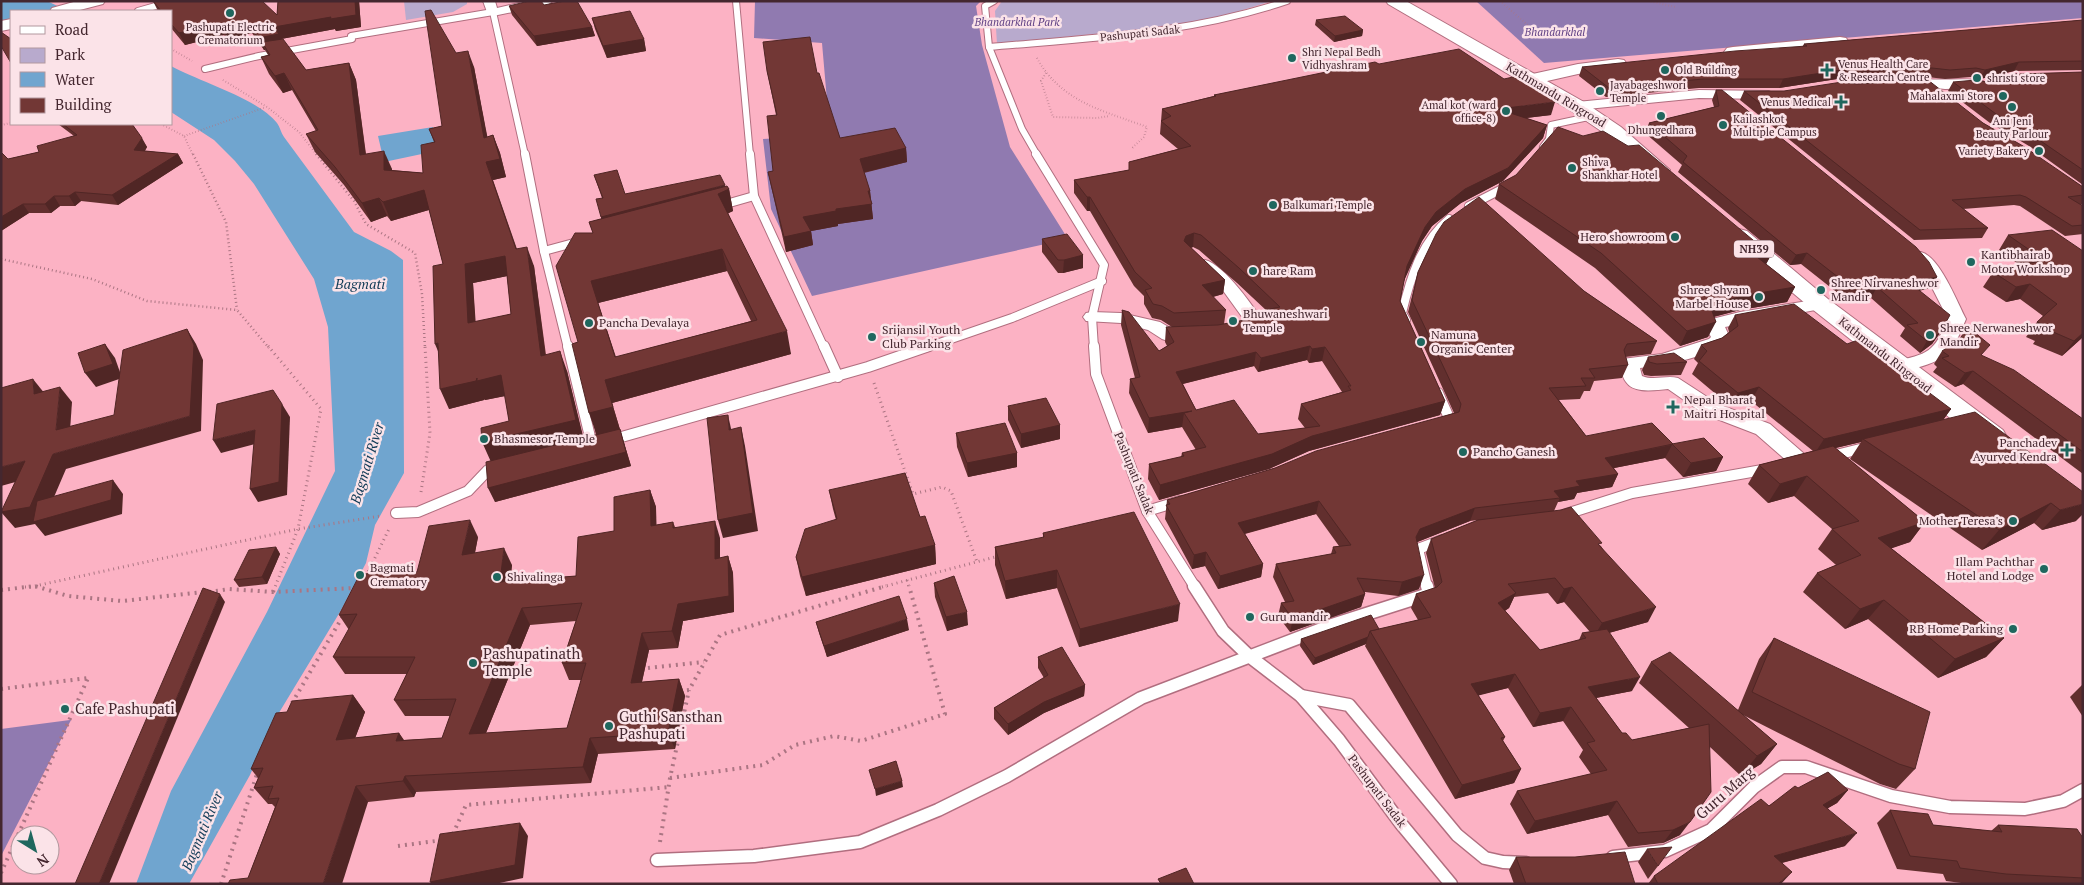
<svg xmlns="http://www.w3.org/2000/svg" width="2084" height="885" font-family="'PT Serif',serif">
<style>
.green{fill:#b8aacd}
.forest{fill:#907ab0}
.water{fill:#70a5cf}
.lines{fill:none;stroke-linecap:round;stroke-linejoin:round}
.service-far3-casing{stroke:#b16e7f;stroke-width:8}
.service-far2-casing{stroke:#b16e7f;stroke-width:10}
.service-far1-casing{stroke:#b16e7f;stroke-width:12}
.service-casing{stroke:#b16e7f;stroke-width:15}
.minor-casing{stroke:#b16e7f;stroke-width:2}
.secondary-casing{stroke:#b16e7f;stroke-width:2}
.trunk-casing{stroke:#b16e7f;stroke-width:2}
.path-far3{stroke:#ab7583;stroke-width:2;stroke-dasharray:0.5 2.5;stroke-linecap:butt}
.path-far2{stroke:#ab7583;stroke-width:2.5;stroke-dasharray:1 3;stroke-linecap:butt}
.path-far1{stroke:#ab7583;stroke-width:3;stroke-dasharray:1 4;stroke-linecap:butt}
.path{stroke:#ab7583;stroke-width:4;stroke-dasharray:2 5;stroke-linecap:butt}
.service-far3{stroke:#fff;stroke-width:6}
.service-far2{stroke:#fff;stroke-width:8}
.service-far1{stroke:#fff;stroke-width:10}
.service{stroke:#fff;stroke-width:12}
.minor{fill:#fff;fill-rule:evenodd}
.secondary{fill:#fff;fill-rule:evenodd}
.trunk{fill:#fff;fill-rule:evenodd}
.wall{fill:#622f2e;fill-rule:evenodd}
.shaded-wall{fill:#502625}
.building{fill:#723735;stroke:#502625;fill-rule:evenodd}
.poi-dot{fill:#1f675e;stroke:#fbe3e8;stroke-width:2}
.labels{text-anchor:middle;stroke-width:5;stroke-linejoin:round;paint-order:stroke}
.far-park-label{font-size:11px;font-style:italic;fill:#5d3e83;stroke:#fbe3e8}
.far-poi-label{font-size:11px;fill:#44272f;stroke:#fbe3e8;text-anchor:start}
.far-street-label{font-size:11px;fill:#44272f;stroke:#fbe3e8}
.shield{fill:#fbe3e8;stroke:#7b5f66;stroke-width:1}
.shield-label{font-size:11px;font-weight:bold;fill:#44272f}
.street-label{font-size:12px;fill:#44272f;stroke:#fbe3e8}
.poi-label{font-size:12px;fill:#44272f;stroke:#fbe3e8;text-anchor:start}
.water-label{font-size:14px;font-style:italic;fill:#113b57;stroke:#fbe3e8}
.near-poi-label{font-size:15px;fill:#44272f;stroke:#fbe3e8;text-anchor:start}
.near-street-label{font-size:15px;fill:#44272f;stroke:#fbe3e8}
</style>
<rect width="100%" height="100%" fill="#fcb2c4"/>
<g class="green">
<polygon points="404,1 467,1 467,4 453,12 406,20"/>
<polygon points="1002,1 1272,1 1220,17 1163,27 997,44 995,11"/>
</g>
<g class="forest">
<polygon points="755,1 981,1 976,6 982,45 1010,147 1068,239 812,296 771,209 763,139 830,135 822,43 754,38"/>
<polygon points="1476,1 2083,1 2083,18 1544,63"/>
<polygon points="70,720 71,720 1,856 1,729"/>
</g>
<g class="water">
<polygon points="1,1 47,1 68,11 11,11 11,29 1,25"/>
<path d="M 171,66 C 200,82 257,98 277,123 C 280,127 281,133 284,137 L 354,232 L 391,251 L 403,260 L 404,473 L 375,525 L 366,563 L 340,612 L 274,721 L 250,775 L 189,884 L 136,884 L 171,791 L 267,612 L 335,471 L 328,327 L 314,279 L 254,184 L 235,161 L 214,140 L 171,112 Z"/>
<polygon points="433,127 436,151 384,162 378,136"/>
</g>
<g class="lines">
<g class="service-far3-casing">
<g id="service-far3">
<polyline points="736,1 750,155"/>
<polyline points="994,1 985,6 989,47 1022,129 1037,155"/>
<polyline points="138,11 173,1"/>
<path d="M 989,47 C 1091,38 1189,34 1287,1"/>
<polyline points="205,69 259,56 352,39 351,36 493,12 525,155"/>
<polyline points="1543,147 1549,139 1551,125 1593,116"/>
</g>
</g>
<g class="service-far2-casing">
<g id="service-far2">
<polyline points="525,154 544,251 568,348"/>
<polyline points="750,154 754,196 824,348"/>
<polyline points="1036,154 1104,265 1092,317 1094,348"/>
<polyline points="719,206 754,196"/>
<polyline points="1469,206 1508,186"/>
<polyline points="544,251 581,241"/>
<path d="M 1406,320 L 1402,313 C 1410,279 1421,242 1449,219"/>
<polyline points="925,348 1012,318 1102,281"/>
</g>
</g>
<g class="service-far1-casing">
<g id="service-far1">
<polyline points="568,346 592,445"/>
<polyline points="824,346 838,377"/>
<polyline points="1094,346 1096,374 1147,511 1195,587"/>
<polyline points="1438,393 1450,420 1445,422"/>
<polyline points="611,440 868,367 929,346"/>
<polyline points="1828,457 1868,447"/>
<polyline points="1147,511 1180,501"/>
<polyline points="396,513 418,512 468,491 488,470 499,467"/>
<polyline points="1563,515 1632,493 1768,469"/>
<polyline points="1427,587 1418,549 1442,540"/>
</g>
</g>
<g class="service-casing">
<g id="service">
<polyline points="1194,586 1223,631 1249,656 1301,696 1339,740 1402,825 1451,884"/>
<polyline points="1301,696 1349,705 1457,835 1485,858 1503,862 1526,863"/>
<polyline points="1613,857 1665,851 1711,830 1754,787 1782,767 1806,767 1891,796 1950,807 2025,809 2063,801 2083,790"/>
<polyline points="657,860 754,856 860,842 938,810 1007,776 1141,698 1332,625 1429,594 1427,586"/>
</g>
</g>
<g class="minor-casing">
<g id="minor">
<polygon points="483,1 495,1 497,8 528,1 553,1 547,5 493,16 487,12"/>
<path d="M 1927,79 C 1945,81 1965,77 1983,81 L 1985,84 L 1978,88 L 1945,89 L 1927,87 L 1907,88 L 1900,84 L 1907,80 Z"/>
<polygon points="1699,90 1769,91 1776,95 1769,99 1699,98 1577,110 1570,106 1577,102"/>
<path d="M 1921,252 C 1940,257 1957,302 1966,319 C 1953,350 1950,359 1916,368 C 1908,370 1902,372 1893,370 L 1891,366 L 1893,362 C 1929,353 1933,354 1948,319 L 1924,272 L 1913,257 L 1915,253 Z"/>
<path d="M 1205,260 C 1225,265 1254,308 1266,325 L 1263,329 L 1238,333 L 1232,332 L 1229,328 L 1232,324 L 1245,321 L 1224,292 L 1197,265 L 1199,261 Z"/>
<path d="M 1820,299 L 1826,300 L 1829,304 L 1826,308 L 1725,327 L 1730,338 C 1718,356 1661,366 1640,368 L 1642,376 C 1654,381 1666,375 1678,378 L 1718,404 L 1770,424 L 1809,458 L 1812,463 L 1809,468 L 1802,470 L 1795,468 L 1756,434 L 1704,414 L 1668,389 C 1655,390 1634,394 1626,382 C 1622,377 1621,369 1620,363 L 1622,359 L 1662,354 L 1709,339 L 1711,337 L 1706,328 L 1712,319 L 1740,312 Z"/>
<polygon points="1092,312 1121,313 1160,322 1172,329 1198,330 1201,334 1198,338 1168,341 1162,339 1148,330 1121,323 1086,321 1083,317 1086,313"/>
</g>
</g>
<g class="secondary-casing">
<g id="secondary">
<polygon points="1840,37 1846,38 1849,42 1846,46 1733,57 1727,56 1724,52 1727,48 1733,47"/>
<polygon points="1618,59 1624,60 1627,64 1624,68 1578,74 1534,84 1528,83 1525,79 1528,75 1578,64"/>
</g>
</g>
<g class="trunk-casing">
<g id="trunk">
<polygon points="77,1 105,1 103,4 76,11 50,11 52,8"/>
<polygon points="1386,1 1406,1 1584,102 1621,127 1670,170 1667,174 1660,176 1653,174 1607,135 1570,110 1388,4"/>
<polygon points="11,19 11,29 1,31 1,21"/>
<polygon points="1739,229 1747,231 1828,299 2003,430 2007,437 2003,444 1993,446 1983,444 1812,309 1731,241 1728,236 1731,231"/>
</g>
</g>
<g class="path-far3">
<polyline points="1500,1 1537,33"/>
<polyline points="1648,1 1676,7"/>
<polyline points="171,49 192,61"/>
<path d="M 1037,58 C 1061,102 1104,111 1147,127 L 1144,137 L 1131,149"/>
<polyline points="1046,73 1041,81 1053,117 1097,118 1110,116"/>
<polyline points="223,80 267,107 299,132 317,155"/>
<polyline points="161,124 184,136 193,155"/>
<polyline points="1,125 11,123"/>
<polyline points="184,136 266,107"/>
</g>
<g class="path-far2">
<polyline points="193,154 226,222 237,310"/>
<polyline points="316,154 354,201 366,224 415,253 422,294 425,348"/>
<polyline points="1,259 92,279 147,301 237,310 269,348"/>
</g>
<g class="path-far1">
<polyline points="268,346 321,409 298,529 275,587"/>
<polyline points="874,383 913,494 942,487 951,491 977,562"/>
<polyline points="421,492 430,433 425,346"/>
<polyline points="366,576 390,527"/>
<polyline points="907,580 909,587"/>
<polyline points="35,586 298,529 381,516"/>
<polyline points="25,587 39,587"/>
<polyline points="882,587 999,556"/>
</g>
<g class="path">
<polyline points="1,590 35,586 68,596 122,601 203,592"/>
<polyline points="209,592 229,589 273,592 355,588"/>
<polyline points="273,592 275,586"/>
<polyline points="648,668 704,662"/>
<polyline points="1,689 88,678"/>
<polyline points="680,691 689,690 720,635 886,586"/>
<polyline points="292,703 343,616"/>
<polyline points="670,778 763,765 795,745 834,736 861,741 945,714 909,586"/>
<polyline points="453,834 466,805 670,787"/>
<polyline points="660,842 670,778 689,690"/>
<polyline points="398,846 443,840"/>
<polyline points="1,873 88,678"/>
<polyline points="221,884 257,774"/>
</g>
<use href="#service-far3" class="service-far3"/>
<use href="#service-far2" class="service-far2"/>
<use href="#service-far1" class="service-far1"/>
<use href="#service" class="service"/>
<use href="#minor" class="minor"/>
<use href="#secondary" class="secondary"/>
<use href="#trunk" class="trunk"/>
</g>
<g class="wall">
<path d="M 153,1 L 277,15 L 278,1 L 359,1 L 361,27 L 336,31 L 335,29 L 281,39 L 306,70 L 349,63 L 356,80 L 366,154 L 392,169 L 392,170 L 423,173 L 434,142 L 429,129 L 442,126 L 456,53 L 474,67 L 487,137 L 493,135 L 500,153 L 506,177 L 493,180 L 517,249 L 534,266 L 546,355 L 567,371 L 583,438 L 596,435 L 578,342 L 593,233 L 589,222 L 601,219 L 602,198 L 594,175 L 625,194 L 725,187 L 729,189 L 733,211 L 728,213 L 791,354 L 612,403 L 631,466 L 495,502 L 491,461 L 509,421 L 505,396 L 485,400 L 485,399 L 484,400 L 449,409 L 443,264 L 429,210 L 391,221 L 387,216 L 371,222 L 344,185 L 315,152 L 306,134 L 316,131 L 292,90 L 283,93 L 269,74 L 261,57 L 268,55 L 265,50 L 264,50 L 252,33 L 228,39 L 224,35 L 185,45 L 171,28 L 171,11 L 158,11 ZM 727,271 L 751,321 L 616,357 L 598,303 ZM 507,276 L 511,314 L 475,322 L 473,283 Z"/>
<polygon points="544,5 592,27 595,36 537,46 512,15 509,6"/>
<polygon points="592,18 644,39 646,51 607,58 595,29"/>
<polygon points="1316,20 1363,30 1362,36 1334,42 1315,25"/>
<polygon points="2083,20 2083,70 2014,71 1980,79 1971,77 1945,79 1927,77 1852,81 1837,79 1779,88 1699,88 1606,97 1579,76 1582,67 1802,47 1804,44"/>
<path d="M 1379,64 L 1551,115 L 1526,118 L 1547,125 L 1543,138 L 1503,181 L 1461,203 L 1432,226 L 1422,241 L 1405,277 L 1400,301 L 1445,401 L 1440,415 L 1309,451 L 1269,469 L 1159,500 L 1148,479 L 1149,464 L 1181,457 L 1182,453 L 1196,450 L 1182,427 L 1148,433 L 1129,393 L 1130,379 L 1135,378 L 1121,325 L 1122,310 L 1159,351 L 1167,346 L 1165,342 L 1166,327 L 1172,327 L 1161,320 L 1152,318 L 1144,304 L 1144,296 L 1134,286 L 1090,211 L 1087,211 L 1074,193 L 1074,180 L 1129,170 L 1129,162 L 1178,149 L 1160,134 L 1162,109 L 1214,96 L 1214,95 ZM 1193,247 L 1199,250 L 1237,283 L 1268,312 L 1266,316 L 1224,324 L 1226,310 L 1213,297 L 1223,294 L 1225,280 L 1191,248 ZM 1218,325 L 1178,327 L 1222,325 ZM 1307,360 L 1309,363 L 1322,361 L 1342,392 L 1301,404 L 1298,419 L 1305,428 L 1258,434 L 1196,410 L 1183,384 L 1254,366 L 1258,372 Z"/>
<polygon points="767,71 817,73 840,138 906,148 907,162 864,173 870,191 873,219 838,224 838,226 811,231 813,245 786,252 771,186 768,172 773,171 776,115"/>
<polygon points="2083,72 2083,185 2029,146 1990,123 1948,91 1953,82 1986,82"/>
<polygon points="1716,90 1937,277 1930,288 1919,291 1940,333 1932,344 1920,353 1900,336 1905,328 1871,298 1849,302 1801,264 1790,265 1678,172 1682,165 1645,133 1649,123 1714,107 1712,100"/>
<polygon points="1744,91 1983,123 2083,187 2083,204 2080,205 2083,206 2083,234 2065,236 2020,206 2014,205 1963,209 1988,228 1982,238 1914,240 1740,100"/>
<polygon points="58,124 132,124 147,147 145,151 178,154 183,163 118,205 81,201 75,206 60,206 51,213 29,213 1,231 8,159 39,152 74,136"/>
<polygon points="1499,184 1771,255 1766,264 1795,287 1787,302 1740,310 1714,317 1708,337 1680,346 1595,268 1495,199"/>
<polygon points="2008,235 2083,251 2083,337 2062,356 2033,344 2035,341 2026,337 2037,322 2043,316 2020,299 2006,302 1983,287 1993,272 2021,266 1999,250"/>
<polygon points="1042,239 1083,255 1083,268 1063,273 1058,273 1042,252"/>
<path d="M 1418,272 L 1584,291 L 1657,341 L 1651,354 L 1625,357 L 1628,365 L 1622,378 L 1594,381 L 1590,391 L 1584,391 L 1580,399 L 1559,400 L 1586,436 L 1673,444 L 1723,457 L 1716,471 L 1683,477 L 1665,458 L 1614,468 L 1618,474 L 1612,487 L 1577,493 L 1574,499 L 1558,502 L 1554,511 L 1601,546 L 1648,622 L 1609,633 L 1632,691 L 1596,698 L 1622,733 L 1632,740 L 1689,728 L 1639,683 L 1651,662 L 1738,710 L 1759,659 L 1774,638 L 1915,769 L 1896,789 L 1880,784 L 1743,715 L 1777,744 L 1761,764 L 1741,776 L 1710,747 L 1680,835 L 1663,843 L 1628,847 L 1608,815 L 1527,834 L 1510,804 L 1517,791 L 1591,774 L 1579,757 L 1583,750 L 1563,721 L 1533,727 L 1508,688 L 1478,695 L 1505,737 L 1503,741 L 1521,769 L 1514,783 L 1455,799 L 1365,646 L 1366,644 L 1313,665 L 1300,646 L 1301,639 L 1379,629 L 1418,620 L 1411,608 L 1416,594 L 1435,588 L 1426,553 L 1431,539 L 1478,520 L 1470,521 L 1417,542 L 1419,589 L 1398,596 L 1365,592 L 1365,594 L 1361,607 L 1290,632 L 1278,616 L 1281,603 L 1285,602 L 1273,577 L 1276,564 L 1331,554 L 1333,547 L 1339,546 L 1316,514 L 1245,534 L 1263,564 L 1261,577 L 1218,589 L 1205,566 L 1192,569 L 1165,519 L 1167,500 L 1275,468 L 1454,413 L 1408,312 ZM 1548,593 L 1557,604 L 1564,602 L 1590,632 L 1582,633 L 1579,640 L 1540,650 L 1505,611 L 1509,608 L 1514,597 Z"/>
<polygon points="1735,315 1847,344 1951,409 1943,420 2076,521 2042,530 2034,523 1982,550 1850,459 1861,442 1835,448 1925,522 1910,542 1891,548 2004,638 1986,657 1938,678 1868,619 1845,629 1803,592 1817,573 1836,565 1818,549 1832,529 1794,496 1768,503 1748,484 1759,465 1813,451 1751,401 1730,406 1692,374 1698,363 1694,359 1701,345 1722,338 1729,332 1728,328"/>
<polygon points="1942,351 1982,356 2083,419 2083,474 1963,384 1955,387 1933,372 1937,367 1934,364"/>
<polygon points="1648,357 1687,362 1681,375 1651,376 1644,375 1642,370"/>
<polygon points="1008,406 1060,425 1060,439 1021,448 1008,420"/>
<polygon points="956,433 1017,453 1017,467 968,477 957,447"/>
<path d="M 650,490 L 656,507 L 656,525 L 673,522 L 675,527 L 720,538 L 720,558 L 728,556 L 733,573 L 734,612 L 683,621 L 678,648 L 649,650 L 642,682 L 679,679 L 685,696 L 675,749 L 598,754 L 591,783 L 416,792 L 414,797 L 368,802 L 248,878 L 275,807 L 272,804 L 268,804 L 254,788 L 258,778 L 251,769 L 287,712 L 353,695 L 365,712 L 355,738 L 399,733 L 404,740 L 442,738 L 450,716 L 405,716 L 394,700 L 407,674 L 345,674 L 333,657 L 349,630 L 339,615 L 417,572 L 478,537 L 475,553 L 512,565 L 510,581 L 576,576 L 614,531 ZM 576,621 L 562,663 L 569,680 L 581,680 L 567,728 L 486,733 L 530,625 Z"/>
<polygon points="829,490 920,517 935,545 936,564 806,596 800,576 796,557 836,520 833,509"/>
<polygon points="1043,533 1178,621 1079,647 1057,588 1006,599 995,565 995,547 1043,538"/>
<polygon points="276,547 280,554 267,584 239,587 234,580"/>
<polygon points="934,583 968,625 947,631 935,597"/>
<polygon points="816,622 909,630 827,657 819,633"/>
<polygon points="1038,657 1085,685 1084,696 1044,713 1008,735 994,719 994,708 1044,678 1038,668"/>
<polygon points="2083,684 2083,717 2070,697"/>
<polygon points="1798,788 1848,790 1837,803 1828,808 1845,846 1782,863 1781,884 1648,884 1654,876"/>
<polygon points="1890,810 1933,825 1991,831 1998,825 2083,838 2083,884 1969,884 1946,881 1943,874 1897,869 1877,823"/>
<polygon points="1647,849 1658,866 1648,879 1638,862"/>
<polygon points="1516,857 1635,884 1514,884 1509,870"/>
</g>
<g class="shaded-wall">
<polygon points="355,1 359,1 361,27 336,31 335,29 281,39 285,46 262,42 265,50 264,50 258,38 274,27"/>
<polygon points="247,21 252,33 228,39 222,27"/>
<polygon points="218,23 224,35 185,45 179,33"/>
<polygon points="592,27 595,36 537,46 534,36"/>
<polygon points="1363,30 1362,36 1334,42 1335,36"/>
<polygon points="644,39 646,51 607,58 603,46"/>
<polygon points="468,51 474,67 491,156 484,138"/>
<polygon points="2019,62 2014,71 1980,79 1985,70"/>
<polygon points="349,63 356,80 368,173 360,155"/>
<polygon points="1841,70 1837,79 1779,88 1783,79"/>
<polygon points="284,73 292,90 283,93 275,76"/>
<polygon points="1555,102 1551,115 1494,122 1498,109"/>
<polygon points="1547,125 1543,138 1503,181 1461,203 1432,226 1422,241 1404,281 1407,266 1425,227 1436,212"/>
<polygon points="493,135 500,153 506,177 493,180 486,162"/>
<polygon points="142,138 147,147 139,159 134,150"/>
<polygon points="906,148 907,162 861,173 860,159"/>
<polygon points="384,151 392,169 392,188 384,170"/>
<polygon points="178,154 183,163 118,205 112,195"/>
<polygon points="725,185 726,190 729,189 733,211 723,216 604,229 601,217"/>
<polygon points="424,190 432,209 391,221 383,202"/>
<polygon points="868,191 870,191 873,219 838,224 838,226 806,232 803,217 836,209"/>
<polygon points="75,192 81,201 75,206 69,196"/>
<polygon points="54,196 60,206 51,213 45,204"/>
<rect x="1087" y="197" width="3" height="14"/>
<polygon points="379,198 387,216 371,222 362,203"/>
<polygon points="23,204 29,213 1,231 1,217"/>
<polygon points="811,231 813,245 786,252 784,237"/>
<polygon points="1194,233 1193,247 1184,250 1184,241 1186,236"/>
<polygon points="527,247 534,266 548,376 541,356"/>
<polygon points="722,249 727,271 598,303 621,375 787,331 791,354 612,403 631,466 495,502 488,488 597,436 589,413 605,380 591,281"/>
<polygon points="1807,253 1801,264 1790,265 1796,255"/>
<polygon points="1083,255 1083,268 1063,273 1064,260"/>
<polygon points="1771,255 1763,270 1757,257"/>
<polygon points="505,256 512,275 473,283 477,342 468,323 465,264"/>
<polygon points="1937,277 1930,288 1904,294 1910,283"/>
<polygon points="1225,280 1223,294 1201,300 1202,285"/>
<polygon points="2030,284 2020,299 2006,302 2016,287"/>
<polygon points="1795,287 1787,302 1740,310 1712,317 1716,322 1708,337 1680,346 1687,331 1712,311 1719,302 1747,295"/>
<polygon points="1877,287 1871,298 1849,302 1856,291"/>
<polygon points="187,329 196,344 203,360 201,431 66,469 45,518 113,480 123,494 122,514 45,536 35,524 15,528 1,512 53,454 190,416"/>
<polygon points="1940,333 1932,344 1920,353 1927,341"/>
<polygon points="2083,333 2083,337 2062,356 2074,341"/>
<polygon points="438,343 443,363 435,344"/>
<polygon points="105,344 115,358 122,378 96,387 85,373"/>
<polygon points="1310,346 1307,360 1258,372 1261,358"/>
<polygon points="1325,347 1322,361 1309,363 1312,349"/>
<polygon points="560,351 567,371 584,440 491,462 482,442 576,420"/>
<polygon points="1256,352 1254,366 1174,386 1176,372"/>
<polygon points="1973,371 1963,384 1955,387 1965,373"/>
<polygon points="501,375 510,395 485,400 485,399 484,400 449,409 440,389 477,378"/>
<polygon points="33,379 45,394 34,394"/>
<polygon points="60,387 72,402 69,445 56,430"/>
<polygon points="1759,387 1751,401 1730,406 1738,393"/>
<polygon points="1445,401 1440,415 1309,451 1269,469 1159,500 1160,485 1312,436"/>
<polygon points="282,404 290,417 287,495 258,502 250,489"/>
<polygon points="1951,409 1941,423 1863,439 1861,442 1815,453 1824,439"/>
<polygon points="1192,411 1184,413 1182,427 1148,433 1149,418"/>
<polygon points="728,415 732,433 729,430"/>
<polygon points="1060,425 1060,439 1021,448 1021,434"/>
<polygon points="741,427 745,446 758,531 723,538 718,520"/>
<polygon points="255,430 263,442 221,453 213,440"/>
<polygon points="1672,445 1665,458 1599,471 1605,458"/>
<polygon points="1017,453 1017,467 968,477 967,463"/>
<polygon points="1723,457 1716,471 1683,477 1691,463"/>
<polygon points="25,461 37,476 1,486 1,467"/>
<polygon points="1618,474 1612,487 1577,493 1574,499 1558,502 1560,498 1554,491 1576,481"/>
<polygon points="1807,476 1794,496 1768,503 1780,484"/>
<polygon points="650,490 656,507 657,542 651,526"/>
<polygon points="1319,501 1316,514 1236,536 1238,523"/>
<polygon points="2051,503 2034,523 1982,550 1999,530"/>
<polygon points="2083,504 2083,514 2076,521 2042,530 2060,510"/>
<polygon points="1475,508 1470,521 1415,543 1416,537 1420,529"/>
<polygon points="470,520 478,537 471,572 462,555"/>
<polygon points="715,521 720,538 720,575 715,559"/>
<polygon points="1925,522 1910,542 1864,558 1878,538"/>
<polygon points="935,545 936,564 806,596 802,577"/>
<polygon points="276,547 280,554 267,584 262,577"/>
<polygon points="504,548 512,565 508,599 500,582"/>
<polygon points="1206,552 1205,566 1192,569 1194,555"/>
<polygon points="728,556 733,573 734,612 683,621 678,648 672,631 678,604"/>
<polygon points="1263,564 1261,577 1218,589 1220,576"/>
<polygon points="1057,570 1057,588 1006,599 1005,581"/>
<polygon points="1424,575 1419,589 1398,596 1402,582"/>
<polygon points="1572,587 1564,602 1557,604 1564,589"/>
<polygon points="1516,593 1509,608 1492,618 1498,603"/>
<polygon points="220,594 225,602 109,884 99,884"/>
<polygon points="1365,594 1361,607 1290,632 1293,619"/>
<polygon points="1884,600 1868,619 1845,629 1860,609"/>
<polygon points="1180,604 1178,621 1079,647 1080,629"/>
<polygon points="1656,607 1648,622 1594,637 1602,623"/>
<polygon points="522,608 530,625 479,750 469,734"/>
<polygon points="967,612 968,625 947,631 946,617"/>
<polygon points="907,619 909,630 827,657 824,646"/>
<polygon points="642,633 649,650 638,699 631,683"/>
<polygon points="1368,637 1366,644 1313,665 1315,658"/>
<polygon points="2004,638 1986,657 1938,678 1955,659"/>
<polygon points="1515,674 1508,688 1465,699 1471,684"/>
<polygon points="1640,677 1632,691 1580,701 1588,687"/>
<polygon points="679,679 685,696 675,749 668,733"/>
<polygon points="1085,685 1084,696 1044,713 1008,735 1008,724 1044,702"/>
<polygon points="353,695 365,712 348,757 336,740"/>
<polygon points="1571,707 1563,721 1533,727 1540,713"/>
<polygon points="399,733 410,750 396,741"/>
<polygon points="590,738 598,754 591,783 583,767"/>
<polygon points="1777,744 1761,764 1741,776 1757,756"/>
<polygon points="1521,769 1514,783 1455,799 1462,785"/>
<polygon points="405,776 416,792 414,797 403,781"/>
<polygon points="902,781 903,787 876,796 875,789"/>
<polygon points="356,786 368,802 342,884 323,884"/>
<polygon points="1848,790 1837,803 1811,818 1823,805"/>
<polygon points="1617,801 1608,815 1527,834 1535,821"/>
<polygon points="1690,822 1680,835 1663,843 1673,830"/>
<polygon points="520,823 528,836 523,878 495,884 432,884 430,882"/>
<polygon points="1857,833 1845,846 1762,868 1774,856"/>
<polygon points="1792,872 1781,884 1778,884"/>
</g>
<g class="building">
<polygon points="153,1 262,1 277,15 278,1 355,1 356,15 330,19 331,17 274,27 279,34 258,38 247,21 222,27 218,23 179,33 171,24 171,11 161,11"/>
<polygon points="529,1 541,1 544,5 565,1 577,1 592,27 534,36 509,6"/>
<path d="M 431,10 L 456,53 L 468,51 L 484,138 L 493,135 L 500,159 L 486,162 L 516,249 L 527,247 L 541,356 L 560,351 L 576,420 L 482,442 L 481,428 L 509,421 L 501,375 L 477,381 L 477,378 L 476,381 L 440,389 L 438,343 L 435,344 L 433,266 L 443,264 L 424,190 L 383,202 L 379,198 L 362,203 L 335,167 L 306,134 L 318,130 L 284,73 L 275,76 L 261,57 L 270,55 L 262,42 L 283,39 L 306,70 L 349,63 L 360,155 L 384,151 L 384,170 L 423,173 L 421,145 L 435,142 L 429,129 L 442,126 L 425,11 ZM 505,256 L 511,314 L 468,323 L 465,264 Z"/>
<polygon points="630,11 644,39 603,46 592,18"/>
<polygon points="1345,16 1363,30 1335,36 1316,20"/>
<polygon points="2083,20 2083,61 2019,62 1985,70 1976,68 1950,70 1932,68 1857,72 1841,70 1783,79 1703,79 1609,88 1582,67 1735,51 1807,46 1804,44"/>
<polygon points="1,32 11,39 11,63 1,46"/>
<polygon points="810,37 817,73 819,73 840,138 895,128 906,148 860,159 870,191 868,191 872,204 836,209 836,211 803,217 811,231 784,237 768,172 773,171 767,116 777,115 767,71 763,42"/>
<path d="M 1459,49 L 1504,79 L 1522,75 L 1555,102 L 1498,109 L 1547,125 L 1508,168 L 1465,189 L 1436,212 L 1425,227 L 1407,266 L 1400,301 L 1445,401 L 1312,436 L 1272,454 L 1160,485 L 1149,464 L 1184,456 L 1182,453 L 1206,447 L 1184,413 L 1192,411 L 1149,418 L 1130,379 L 1140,377 L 1122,310 L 1129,312 L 1159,351 L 1174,342 L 1166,327 L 1218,325 L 1266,316 L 1270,309 L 1280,307 L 1239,268 L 1201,235 L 1194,233 L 1186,236 L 1184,241 L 1225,280 L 1202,285 L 1226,310 L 1174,313 L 1162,306 L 1153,304 L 1145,290 L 1152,288 L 1135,272 L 1090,197 L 1087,197 L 1074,180 L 1129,170 L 1129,162 L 1191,146 L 1161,121 L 1171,116 L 1162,109 L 1216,96 L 1214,95 L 1375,62 L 1379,64 ZM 1310,346 L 1312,349 L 1325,347 L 1351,386 L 1348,386 L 1351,390 L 1301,404 L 1320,426 L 1258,434 L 1234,400 L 1196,410 L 1176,372 L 1256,352 L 1261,358 Z"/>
<polygon points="2083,72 2083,170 2035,137 1996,114 1953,82 1976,80 1986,82 2020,74"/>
<polygon points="1928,80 1983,123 2023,146 2083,187 2083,195 2068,197 2083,206 2083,225 2072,226 2026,197 2020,195 1952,200 1988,228 1920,230 1744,91 1784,91 1842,82 1857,84"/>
<polygon points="1716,90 1722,90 1916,247 1929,262 1937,277 1910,283 1950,315 1940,333 1927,341 1907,325 1918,323 1877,287 1856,291 1807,253 1796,255 1683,162 1687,156 1649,123 1719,106"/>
<polygon points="63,124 132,124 142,138 134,150 178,154 112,195 75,192 69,196 54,196 45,204 23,204 1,217 1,152 8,159 39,152 37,146 77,135"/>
<polygon points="1558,127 1583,136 1603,131 1628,146 1639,145 1771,255 1757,257 1795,287 1747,295 1719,302 1712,311 1716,322 1687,331 1601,253 1499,184 1516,175"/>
<polygon points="617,170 625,194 720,175 725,185 601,217 596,199 603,198 594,175"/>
<path d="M 727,186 L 729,189 L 718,194 L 787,331 L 605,380 L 613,407 L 589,413 L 572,344 L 578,342 L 556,266 L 575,233 L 593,233 L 589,222 ZM 722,249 L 757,320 L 615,357 L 591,281 Z"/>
<polygon points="1479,197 1584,291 1657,341 1627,344 1624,350 1628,365 1589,369 1595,378 1581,378 1586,386 1549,388 1586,436 1652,423 1673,444 1605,458 1618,474 1576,481 1580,486 1554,491 1560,498 1475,508 1420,529 1416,537 1424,575 1402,582 1357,578 1365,594 1293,619 1281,603 1294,601 1276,564 1336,553 1333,547 1351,545 1319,501 1238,523 1263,564 1220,576 1206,552 1194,555 1166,505 1170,504 1167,500 1275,468 1316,451 1459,412 1461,404 1412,300 1418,272 1436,234 1444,222"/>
<polygon points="2052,230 2083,251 2083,333 2074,341 2044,328 2047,326 2037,322 2057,304 2030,284 2016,287 1993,272 2044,260 2008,235"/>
<polygon points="1067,234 1083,255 1064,260 1058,260 1042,239"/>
<polygon points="1794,304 1847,344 1858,340 1863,343 1951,409 1824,439 1759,387 1738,393 1699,361 1707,351 1701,345 1722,338 1738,326 1735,315"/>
<polygon points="1968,327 1990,345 1981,355 2014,370 2083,419 2083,452 1973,371 1965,373 1942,358 1949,356 1942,351 1959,340"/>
<polygon points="187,329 194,345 190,416 53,454 30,507 1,512 25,461 1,467 1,388 33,379 34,394 60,387 56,430 114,415 123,350"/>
<polygon points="105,344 113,364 85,373 78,353"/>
<polygon points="1674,353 1687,362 1657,364 1649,362 1648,357"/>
<polygon points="273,390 282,404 279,482 250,489 255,430 213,440 217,404"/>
<polygon points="1046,398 1060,425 1021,434 1008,406"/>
<polygon points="1975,412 2083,492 2083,504 2060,510 2051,503 1999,530 1863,439"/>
<polygon points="728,415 729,430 741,427 753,513 718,520 707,418"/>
<polygon points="1005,423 1017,453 967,463 956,433"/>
<polygon points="620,429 626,452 488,488 486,462"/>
<polygon points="1704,438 1723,457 1691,463 1672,444"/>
<polygon points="1833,446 1925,522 1878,538 2004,638 1955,659 1884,600 1860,609 1817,573 1861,555 1832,529 1859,521 1807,476 1780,484 1759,465"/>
<polygon points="905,473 920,517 925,516 935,545 802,577 796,557 805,529 837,519 829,490"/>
<polygon points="113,480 111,500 33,522 37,501"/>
<path d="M 650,490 L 651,526 L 673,522 L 673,528 L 715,521 L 715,559 L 728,556 L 729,596 L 678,604 L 672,631 L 642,633 L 631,683 L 679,679 L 668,733 L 590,738 L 583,767 L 405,776 L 403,781 L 356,786 L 323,884 L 228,884 L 230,880 L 248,878 L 279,798 L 268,799 L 273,786 L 254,788 L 263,768 L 251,769 L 276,713 L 287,712 L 292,701 L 353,695 L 336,740 L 399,733 L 396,741 L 442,738 L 456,699 L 394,700 L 415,657 L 333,657 L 357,614 L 339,615 L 360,574 L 417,572 L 429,526 L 470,520 L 462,555 L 504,548 L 500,582 L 576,576 L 578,537 L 614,531 L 614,497 ZM 582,603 L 562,663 L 586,663 L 567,728 L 469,734 L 522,608 Z"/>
<polygon points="1571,507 1602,543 1598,544 1656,607 1602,623 1572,587 1564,589 1555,578 1508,584 1516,593 1498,603 1540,650 1586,638 1582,633 1607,629 1640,677 1588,687 1622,733 1626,733 1632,740 1709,724 1711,792 1690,822 1673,830 1638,833 1617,801 1535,821 1517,791 1607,770 1587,743 1595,741 1571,707 1540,713 1515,674 1471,684 1505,737 1501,738 1521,769 1462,785 1370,631 1431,617 1416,594 1437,587 1442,582 1431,539 1478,520 1561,510"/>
<polygon points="1134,512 1180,604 1080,629 1057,570 1005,581 995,547 1044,537 1043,533"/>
<polygon points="276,547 262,577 234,580 249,550"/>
<polygon points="954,576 967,612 946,617 934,583"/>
<polygon points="203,588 220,594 99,884 75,884"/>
<polygon points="899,596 907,619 824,646 816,622"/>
<polygon points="1371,615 1379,629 1370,631 1368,637 1315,658 1301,639"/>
<polygon points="1774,638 1930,712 1915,769 1899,764 1752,692"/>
<polygon points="1062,647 1085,685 1044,702 1008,724 994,708 1048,675 1038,657"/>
<polygon points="1670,652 1777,744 1757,756 1651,662"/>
<polygon points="896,761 902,781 875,789 869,770"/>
<polygon points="1828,772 1848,790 1823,805 1857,833 1774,856 1792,872 1778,884 1658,884 1654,876 1761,799 1769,806 1795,786 1798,788"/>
<polygon points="1890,810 1928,814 1933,825 2002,832 1998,825 2077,829 2083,838 2083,878 2006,874 1960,868 1957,861 1910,856"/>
<polygon points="520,823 515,865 430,882 440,834"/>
<polygon points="1672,847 1658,866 1647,849"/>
<polygon points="1625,852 1635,884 1526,884 1516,857 1575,857"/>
<polygon points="1186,868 1194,884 1161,884 1158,879"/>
</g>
<g class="poi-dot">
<circle cx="230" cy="13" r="5"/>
<circle cx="1292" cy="58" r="5"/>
<circle cx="1665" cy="70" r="5"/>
<path d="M1824.5 62.5h5v5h5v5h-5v5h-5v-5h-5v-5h5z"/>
<circle cx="1977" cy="78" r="5"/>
<circle cx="1600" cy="91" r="5"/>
<circle cx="2003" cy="96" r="5"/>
<path d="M1838.5 94.5h5v5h5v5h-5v5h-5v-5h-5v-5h5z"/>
<circle cx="2012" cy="107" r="5"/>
<circle cx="1506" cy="111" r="5"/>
<circle cx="1661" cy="116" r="5"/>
<circle cx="1723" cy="125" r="5"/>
<circle cx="2039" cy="151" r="5"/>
<circle cx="1572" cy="168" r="5"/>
<circle cx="1273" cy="205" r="5"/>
<circle cx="1675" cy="237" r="5"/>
<circle cx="1971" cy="262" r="5"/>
<circle cx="1253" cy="271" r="5"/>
<circle cx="1821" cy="290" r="5"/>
<circle cx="1759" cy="297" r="5"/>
<circle cx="1233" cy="321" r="5"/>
<circle cx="589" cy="323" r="5"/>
<circle cx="1930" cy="335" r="5"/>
<circle cx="872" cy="337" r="5"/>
<circle cx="1421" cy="342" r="5"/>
<path d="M1670.5 399.5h5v5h5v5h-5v5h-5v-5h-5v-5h5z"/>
<circle cx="484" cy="439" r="5"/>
<path d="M2064.5 442.5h5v5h5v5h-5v5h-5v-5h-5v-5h5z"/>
<circle cx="1463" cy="452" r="5"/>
<circle cx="2013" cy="521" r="5"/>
<circle cx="2044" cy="569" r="5"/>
<circle cx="360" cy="575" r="5"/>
<circle cx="497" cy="577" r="5"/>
<circle cx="1250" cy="617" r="5"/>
<circle cx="2013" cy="629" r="5"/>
<circle cx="473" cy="663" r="5"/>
<circle cx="65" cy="709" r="5"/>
<circle cx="609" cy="726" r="5"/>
</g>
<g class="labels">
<g class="far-park-label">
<text x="1017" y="26">Bhandarkhal Park</text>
<text x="1555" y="36">Bhandarkhal</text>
</g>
<g class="far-poi-label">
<text x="230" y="31" text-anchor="middle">Pashupati Electric<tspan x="230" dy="13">Crematorium</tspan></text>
<text x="1302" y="56">Shri Nepal Bedh<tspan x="1302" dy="13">Vidhyashram</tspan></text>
<text x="1838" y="68">Venus Health Care<tspan x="1838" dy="13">&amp; Research Centre</tspan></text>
<text x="1675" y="74">Old Building</text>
<text x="1987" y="82">shristi store</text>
<text x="1610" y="89">Jayabageshwori<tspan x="1610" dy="13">Temple</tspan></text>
<text x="1993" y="100" text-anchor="end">Mahalaxmi Store</text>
<text x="1831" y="106" text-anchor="end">Venus Medical</text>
<text x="1496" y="109" text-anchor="end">Amal kot (ward<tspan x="1496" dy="13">office-8)</tspan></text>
<text x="1733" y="123">Kailashkot<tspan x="1733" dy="13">Multiple Campus</tspan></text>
<text x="2012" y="125" text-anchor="middle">Ani Jeni<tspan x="2012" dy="13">Beauty Parlour</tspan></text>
<text x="1661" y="134" text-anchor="middle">Dhungedhara</text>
<text x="2029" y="155" text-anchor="end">Variety Bakery</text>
<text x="1582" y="166">Shiva<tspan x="1582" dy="13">Shankhar Hotel</tspan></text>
<text x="1283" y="209">Balkumari Temple</text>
</g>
<g class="far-street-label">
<text transform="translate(1140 33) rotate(-6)" y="4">Pashupati Sadak</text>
</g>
<rect class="shield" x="1734" y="240.5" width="40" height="17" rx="4"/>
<g class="shield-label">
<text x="1754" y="253">NH39</text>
</g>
<g class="street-label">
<text transform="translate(1556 95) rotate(31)" y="4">Kathmandu Ringroad</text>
<text transform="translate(1885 355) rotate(38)" y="4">Kathmandu Ringroad</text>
<text transform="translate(1134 473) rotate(68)" y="4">Pashupati Sadak</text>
<text transform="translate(1377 791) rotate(53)" y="4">Pashupati Sadak</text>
</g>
<g class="poi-label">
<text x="1665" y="241" text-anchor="end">Hero showroom</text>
<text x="1981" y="259">Kantibhairab<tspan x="1981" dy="14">Motor Workshop</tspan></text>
<text x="1263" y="275">hare Ram</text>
<text x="1831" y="287">Shree Nirvaneshwor<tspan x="1831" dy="14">Mandir</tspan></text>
<text x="1749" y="294" text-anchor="end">Shree Shyam<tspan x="1749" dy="14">Marbel House</tspan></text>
<text x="1243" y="318">Bhuwaneshwari<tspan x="1243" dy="14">Temple</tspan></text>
<text x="599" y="327">Pancha Devalaya</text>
<text x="1940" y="332">Shree Nerwaneshwor<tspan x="1940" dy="14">Mandir</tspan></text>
<text x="882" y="334">Srijansil Youth<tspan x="882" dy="14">Club Parking</tspan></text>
<text x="1431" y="339">Namuna<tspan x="1431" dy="14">Organic Center</tspan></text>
<text x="1684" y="404">Nepal Bharat<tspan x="1684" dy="14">Maitri Hospital</tspan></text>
<text x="494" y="443">Bhasmesor Temple</text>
<text x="2057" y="447" text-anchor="end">Panchadev<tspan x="2057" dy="14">Ayurved Kendra</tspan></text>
<text x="1473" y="456">Pancho Ganesh</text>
<text x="2003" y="525" text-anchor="end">Mother Teresa's</text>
<text x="2034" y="566" text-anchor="end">Illam Pachthar<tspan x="2034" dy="14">Hotel and Lodge</tspan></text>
<text x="370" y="572">Bagmati<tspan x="370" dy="14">Crematory</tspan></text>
<text x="507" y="581">Shivalinga</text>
<text x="1260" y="621">Guru mandir</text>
<text x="2003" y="633" text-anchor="end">RB Home Parking</text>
</g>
<g class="water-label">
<text x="360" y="289">Bagmati</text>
<text transform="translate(367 463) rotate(-73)" y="5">Bagmati River</text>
<text transform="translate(202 831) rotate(-67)" y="5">Bagmati River</text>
</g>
<g class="near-poi-label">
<text x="483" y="659">Pashupatinath<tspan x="483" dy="17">Temple</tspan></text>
<text x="75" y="714">Cafe Pashupati</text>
<text x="619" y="722">Guthi Sansthan<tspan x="619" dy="17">Pashupati</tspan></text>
</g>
<g class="near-street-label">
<text transform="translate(1725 793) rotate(-41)" y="5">Guru Marg</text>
</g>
</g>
<rect width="2084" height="885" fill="none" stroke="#44272f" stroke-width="5"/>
<rect x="10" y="10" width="162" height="115" fill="#fbe3e8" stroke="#b2989e"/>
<rect x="20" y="26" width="25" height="8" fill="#ffffff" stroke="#b2989e"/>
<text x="55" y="35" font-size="15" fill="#44272f">Road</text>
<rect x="20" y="48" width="25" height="15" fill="#b8aacd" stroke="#b2989e"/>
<text x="55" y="60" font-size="15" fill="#44272f">Park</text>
<rect x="20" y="72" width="25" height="15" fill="#70a5cf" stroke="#b2989e"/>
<text x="55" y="85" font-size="15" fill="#44272f">Water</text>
<rect x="20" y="98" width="25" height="15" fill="#723735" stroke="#b2989e"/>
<text x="55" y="110" font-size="15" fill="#44272f">Building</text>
<g transform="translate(35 850) rotate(143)"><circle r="24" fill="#fbe3e8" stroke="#b2989e"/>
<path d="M0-4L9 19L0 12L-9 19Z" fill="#1f675e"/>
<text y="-8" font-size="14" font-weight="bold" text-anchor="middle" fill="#44272f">N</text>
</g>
</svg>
